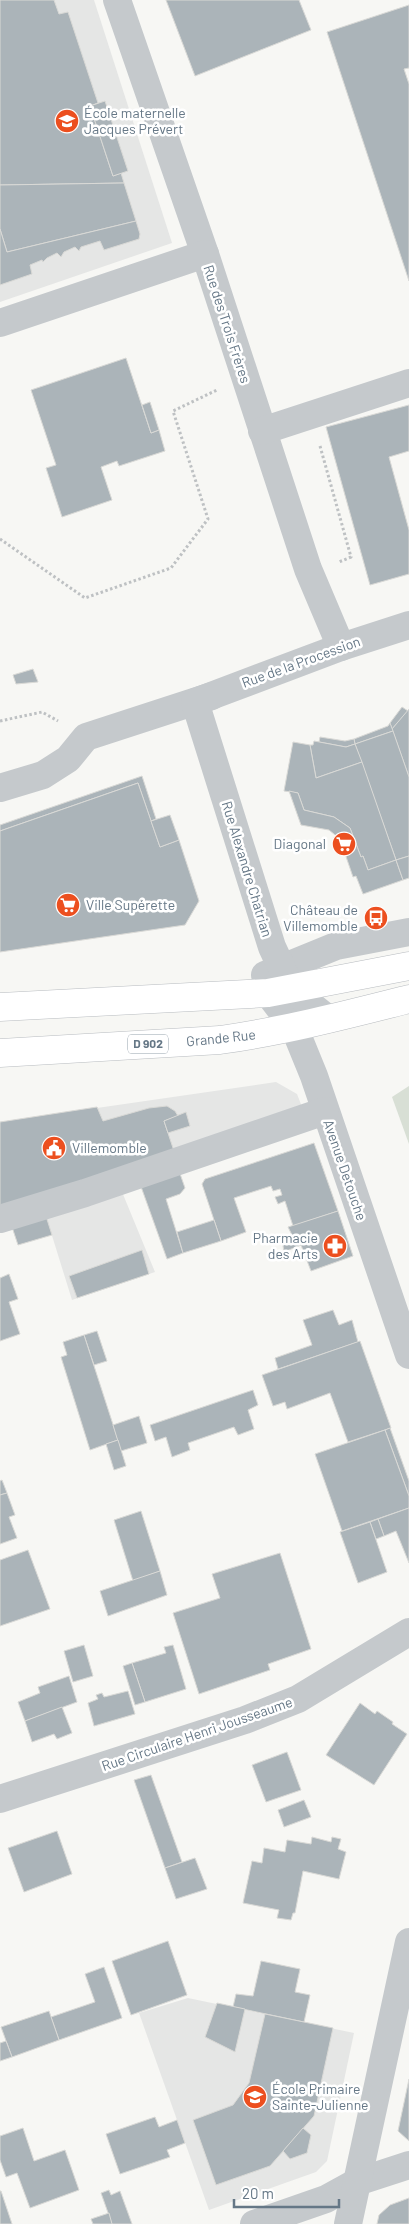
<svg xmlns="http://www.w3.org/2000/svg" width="409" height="2224" font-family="Barlow,sans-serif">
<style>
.built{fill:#e5e6e5}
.green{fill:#d8dfd5}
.building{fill:#abb4b9;stroke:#d9d9d6}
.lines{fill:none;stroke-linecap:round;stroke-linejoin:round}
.major-casing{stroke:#b8bcc0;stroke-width:29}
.path{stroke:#bec1c3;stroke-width:3;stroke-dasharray:2.5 2.5;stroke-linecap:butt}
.minor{stroke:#c5c9cc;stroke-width:28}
.major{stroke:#fff;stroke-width:28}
.labels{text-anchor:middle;stroke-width:5;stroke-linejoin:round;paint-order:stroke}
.shield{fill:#fff;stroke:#93a0aa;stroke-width:1}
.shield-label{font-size:12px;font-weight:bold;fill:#657786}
.poi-label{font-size:14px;fill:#657786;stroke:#fff;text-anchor:start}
.street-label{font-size:14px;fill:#657786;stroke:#fff}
</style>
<rect width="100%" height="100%" fill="#f7f7f4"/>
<g class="built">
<polygon points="0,0 94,0 172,243 0,302"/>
<polygon points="276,1082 297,1094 309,1125 120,1187 155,1272 72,1300 45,1213 0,1122"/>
<polygon points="188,1998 354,2033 327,2161 316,2172 209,2210 139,2013"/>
</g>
<polygon class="green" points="409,1086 409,1144 392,1097"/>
<g class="building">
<polygon points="0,0 54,0 59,14 68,12 98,103 90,106 113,176 121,173 124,183 0,185"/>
<polygon points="166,0 299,0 311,30 195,76"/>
<polygon points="409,5 409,68 404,69 409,84 409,281 327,32"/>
<polygon points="105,101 128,171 113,176 90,106"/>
<polygon points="124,183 136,221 7,252 0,229 0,185"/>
<polygon points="136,221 140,234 139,239 104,250 100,241 81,247 79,251 75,247 64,252 61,257 57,253 47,258 43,262 42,260 30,265 32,274 0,285 0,229 7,252"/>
<polygon points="126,358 151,433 159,430 165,451 119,466 117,461 101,467 112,500 62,517 46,468 56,465 31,390"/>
<polygon points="150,402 159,430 151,433 142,405"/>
<polygon points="409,405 409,451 389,457 409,530 409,574 370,585 326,427"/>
<polygon points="33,669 38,682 16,684 13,675"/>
<polygon points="402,707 408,711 392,729 390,723"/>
<polygon points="409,709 409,777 392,729"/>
<polygon points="390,723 393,731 355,744 354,739 388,726"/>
<polygon points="393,731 409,777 409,856 396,860 355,744"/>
<polygon points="320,737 345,741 354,739 355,744 346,747 319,742"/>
<polygon points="314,741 346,747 355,744 362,762 316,778 310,745 313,745"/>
<polygon points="293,742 310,745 316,778 362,762 396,860 368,870 363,856 361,857 350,828 334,817 304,810 298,793 284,791"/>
<polygon points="142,776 156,819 151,821 138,783 0,831 0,825"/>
<polygon points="138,783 160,847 179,840 199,901 185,925 0,952 0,831"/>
<polygon points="289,791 298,793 304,810 334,817 350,828 361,857 363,856 368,870 396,860 403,880 363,894 356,876 353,877 340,839 329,830 301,825"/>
<polygon points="170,815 179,840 160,847 151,821"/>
<polygon points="409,856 409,878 403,880 396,860"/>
<polygon points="167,1106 175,1111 178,1116 164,1121 174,1151 0,1207 0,1122 97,1107 103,1121 149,1108"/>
<polygon points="186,1112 190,1126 168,1133 164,1121"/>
<polygon points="314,1143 338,1211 293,1226 285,1201 278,1204 275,1197 282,1195 280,1189 273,1191 271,1186 234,1198 246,1232 221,1241 202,1184 205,1179"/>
<polygon points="178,1168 185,1188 180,1194 166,1199 183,1253 167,1259 139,1181"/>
<polygon points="338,1211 353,1256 311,1271 301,1245 284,1252 282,1239 292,1235 288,1227"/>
<polygon points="45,1213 52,1235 18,1245 11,1224"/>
<polygon points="214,1220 221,1241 183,1253 177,1232"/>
<polygon points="142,1250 149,1274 77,1298 69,1276"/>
<polygon points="9,1274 18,1299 9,1302 20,1334 0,1341 0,1278"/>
<polygon points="333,1310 339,1325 352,1320 358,1342 278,1369 275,1358 312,1345 303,1320"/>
<polygon points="97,1331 107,1361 94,1365 84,1335"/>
<polygon points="84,1335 118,1440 90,1450 61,1357 67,1355 63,1342"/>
<polygon points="360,1341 391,1428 348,1442 330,1393 287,1409 285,1402 273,1406 262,1375"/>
<polygon points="253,1390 258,1405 248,1410 254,1429 238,1435 234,1427 188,1443 190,1450 172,1457 166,1437 155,1441 150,1425"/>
<polygon points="139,1416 147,1443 121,1451 113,1425"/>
<polygon points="390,1428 409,1481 409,1496 385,1430"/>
<polygon points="385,1430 409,1496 409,1508 342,1531 315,1454"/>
<polygon points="118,1440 126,1466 114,1470 106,1444"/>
<polygon points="2,1480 7,1493 0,1495 0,1481"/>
<polygon points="7,1493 15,1515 9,1517 17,1538 0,1544 0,1495"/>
<polygon points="409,1508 409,1563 396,1531 384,1536 378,1519"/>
<polygon points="141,1511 160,1571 133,1581 114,1520"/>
<polygon points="378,1519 384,1536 376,1539 370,1522"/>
<polygon points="370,1522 387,1572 358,1583 340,1532"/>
<polygon points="28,1550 50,1609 0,1626 0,1560"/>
<polygon points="280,1553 311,1649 268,1664 270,1670 199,1694 173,1613 220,1598 212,1574"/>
<polygon points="160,1571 167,1595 108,1616 100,1591"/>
<polygon points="84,1645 93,1676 73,1682 64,1651"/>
<polygon points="173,1645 186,1689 145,1702 132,1663 166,1653 164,1647"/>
<polygon points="132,1663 145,1702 135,1705 123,1666"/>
<polygon points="69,1676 77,1702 25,1721 18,1702 40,1693 38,1687"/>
<polygon points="128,1691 135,1714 94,1726 88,1703 98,1699 96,1695 102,1693 104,1697"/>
<polygon points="360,1703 375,1714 377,1711 393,1722 392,1724 407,1734 374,1785 326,1755"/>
<polygon points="62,1707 72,1733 57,1739 54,1734 32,1742 25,1721"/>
<polygon points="287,1752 301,1790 266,1802 252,1765"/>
<polygon points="151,1775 182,1862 165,1868 134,1780"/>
<polygon points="304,1800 311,1817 284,1827 278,1810"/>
<polygon points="57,1831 72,1874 24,1892 8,1848"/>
<polygon points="312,1837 331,1842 332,1837 341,1839 338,1849 346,1852 339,1879 303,1871 295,1913 293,1913 291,1920 277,1918 279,1910 243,1903 252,1861 262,1863 264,1848 285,1852 287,1840 311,1844"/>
<polygon points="195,1858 207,1889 176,1899 165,1868"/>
<polygon points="168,1941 187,1995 131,2015 112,1961"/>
<polygon points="261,1961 300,1969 295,1992 310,1995 304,2022 233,2007 236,1994 253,1996"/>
<polygon points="104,1967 122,2018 59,2040 51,2017 95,2002 85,1974"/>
<polygon points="217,2003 245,2009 235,2052 205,2037"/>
<polygon points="49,2011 59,2040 12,2057 1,2027"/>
<polygon points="265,2014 333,2028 314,2116 270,2166 216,2185 193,2120 233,2105 249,2083"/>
<polygon points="6,2041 12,2057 0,2061 0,2043"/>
<polygon points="409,2079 409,2141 398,2131"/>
<polygon points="155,2117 159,2127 177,2120 185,2143 167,2150 170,2157 120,2174 106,2134"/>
<polygon points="23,2128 34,2161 65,2150 79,2190 30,2208 17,2173 6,2177 0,2160 0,2136"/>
<polygon points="303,2128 311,2135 307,2153 290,2159 283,2151"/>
<polygon points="109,2190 111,2195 120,2191 132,2224 112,2224 101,2193"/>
<polygon points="0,2191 1,2191 12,2224 0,2224"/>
<polygon points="409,2198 409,2224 377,2224 379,2215 390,2205"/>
<polygon points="109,2213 112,2224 93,2224 91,2219"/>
</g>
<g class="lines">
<g class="major-casing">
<g id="major">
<polyline points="0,1007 268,993 409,966"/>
<path d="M 0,1053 L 220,1040 C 284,1031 346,1015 409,999"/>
</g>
</g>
<g class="path">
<polyline points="320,446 351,557 339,562"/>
<polyline points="0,539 85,598 171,568 208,519 173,411 217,390"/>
<polyline points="0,721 42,712 58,721"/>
</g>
<g class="minor">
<polyline points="117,0 205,254 308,569 341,647"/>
<polyline points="0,323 205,254"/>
<polyline points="262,431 409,383"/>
<polyline points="0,788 43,775 68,759 86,737 212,696"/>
<polyline points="265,975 336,946 409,932"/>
<polyline points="268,993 294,1027 314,1076 409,1355"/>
<polyline points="328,1019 292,990 272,947 195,702 341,647 409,625"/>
<polyline points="0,1219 85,1193 325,1111"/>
<polyline points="0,1799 245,1720 298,1699 409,1632"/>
<polyline points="254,2224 326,2199 357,2182 409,2165"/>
<polyline points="348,2224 409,1942"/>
</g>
<use href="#major" class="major"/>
</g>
<defs>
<g id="school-disc" transform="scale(1.25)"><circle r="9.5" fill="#ec4f1f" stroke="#fff"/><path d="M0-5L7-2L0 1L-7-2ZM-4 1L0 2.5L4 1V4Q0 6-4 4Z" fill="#fff"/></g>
<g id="supermarket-disc" transform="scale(1.25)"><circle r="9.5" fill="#ec4f1f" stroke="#fff"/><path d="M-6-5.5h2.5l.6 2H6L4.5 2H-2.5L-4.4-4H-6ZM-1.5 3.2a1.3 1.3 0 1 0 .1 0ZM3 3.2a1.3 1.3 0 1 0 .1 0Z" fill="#fff"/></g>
<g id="bus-disc" transform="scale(1.25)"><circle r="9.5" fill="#ec4f1f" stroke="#fff"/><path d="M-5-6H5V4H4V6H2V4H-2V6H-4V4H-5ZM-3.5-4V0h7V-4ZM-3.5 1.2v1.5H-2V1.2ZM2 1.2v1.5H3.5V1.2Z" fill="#fff"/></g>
<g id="civic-disc" transform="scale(1.25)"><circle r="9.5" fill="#ec4f1f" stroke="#fff"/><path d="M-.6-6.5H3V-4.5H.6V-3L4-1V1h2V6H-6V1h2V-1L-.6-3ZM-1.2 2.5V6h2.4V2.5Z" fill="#fff"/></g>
<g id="pharmacy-disc" transform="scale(1.25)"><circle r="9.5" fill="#ec4f1f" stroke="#fff"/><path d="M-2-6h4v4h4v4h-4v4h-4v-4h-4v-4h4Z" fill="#fff"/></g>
</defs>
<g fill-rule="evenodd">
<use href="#school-disc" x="67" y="121"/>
<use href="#supermarket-disc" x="344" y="844"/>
<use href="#supermarket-disc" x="68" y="905"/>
<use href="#bus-disc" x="376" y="918"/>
<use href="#civic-disc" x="54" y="1148"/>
<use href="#pharmacy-disc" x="335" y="1246"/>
<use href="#school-disc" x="255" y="2097"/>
</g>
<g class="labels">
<rect class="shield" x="128" y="1034.5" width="40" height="19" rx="4"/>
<g class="shield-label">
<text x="148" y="1048">D 902</text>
</g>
<g class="poi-label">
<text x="84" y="118">École maternelle<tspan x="84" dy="16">Jacques Prévert</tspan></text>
<text x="326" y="849" text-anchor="end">Diagonal</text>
<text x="86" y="910">Ville Supérette</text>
<text x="358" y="915" text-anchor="end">Château de<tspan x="358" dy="16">Villemomble</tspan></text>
<text x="72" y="1153">Villemomble</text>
<text x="318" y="1243" text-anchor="end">Pharmacie<tspan x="318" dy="16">des Arts</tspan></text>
<text x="272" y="2094">École Primaire<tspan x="272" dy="16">Sainte-Julienne</tspan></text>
</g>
<g class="street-label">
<text transform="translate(227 324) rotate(72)" y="5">Rue des Trois Frères</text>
<text transform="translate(301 662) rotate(-20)" y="5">Rue de la Procession</text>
<text transform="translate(247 869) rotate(73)" y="5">Rue Alexandre Chatrian</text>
<text transform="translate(221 1038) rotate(-6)" y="5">Grande Rue</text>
<text transform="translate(345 1170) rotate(71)" y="5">Avenue Detouche</text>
<text transform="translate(197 1734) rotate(-19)" y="5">Rue Circulaire Henri Jousseaume</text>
</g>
</g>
<path d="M234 2199v8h105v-8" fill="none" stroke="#657786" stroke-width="2.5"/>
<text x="242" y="2199" font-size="15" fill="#657786" stroke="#ffffff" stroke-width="4" paint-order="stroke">20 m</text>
</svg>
